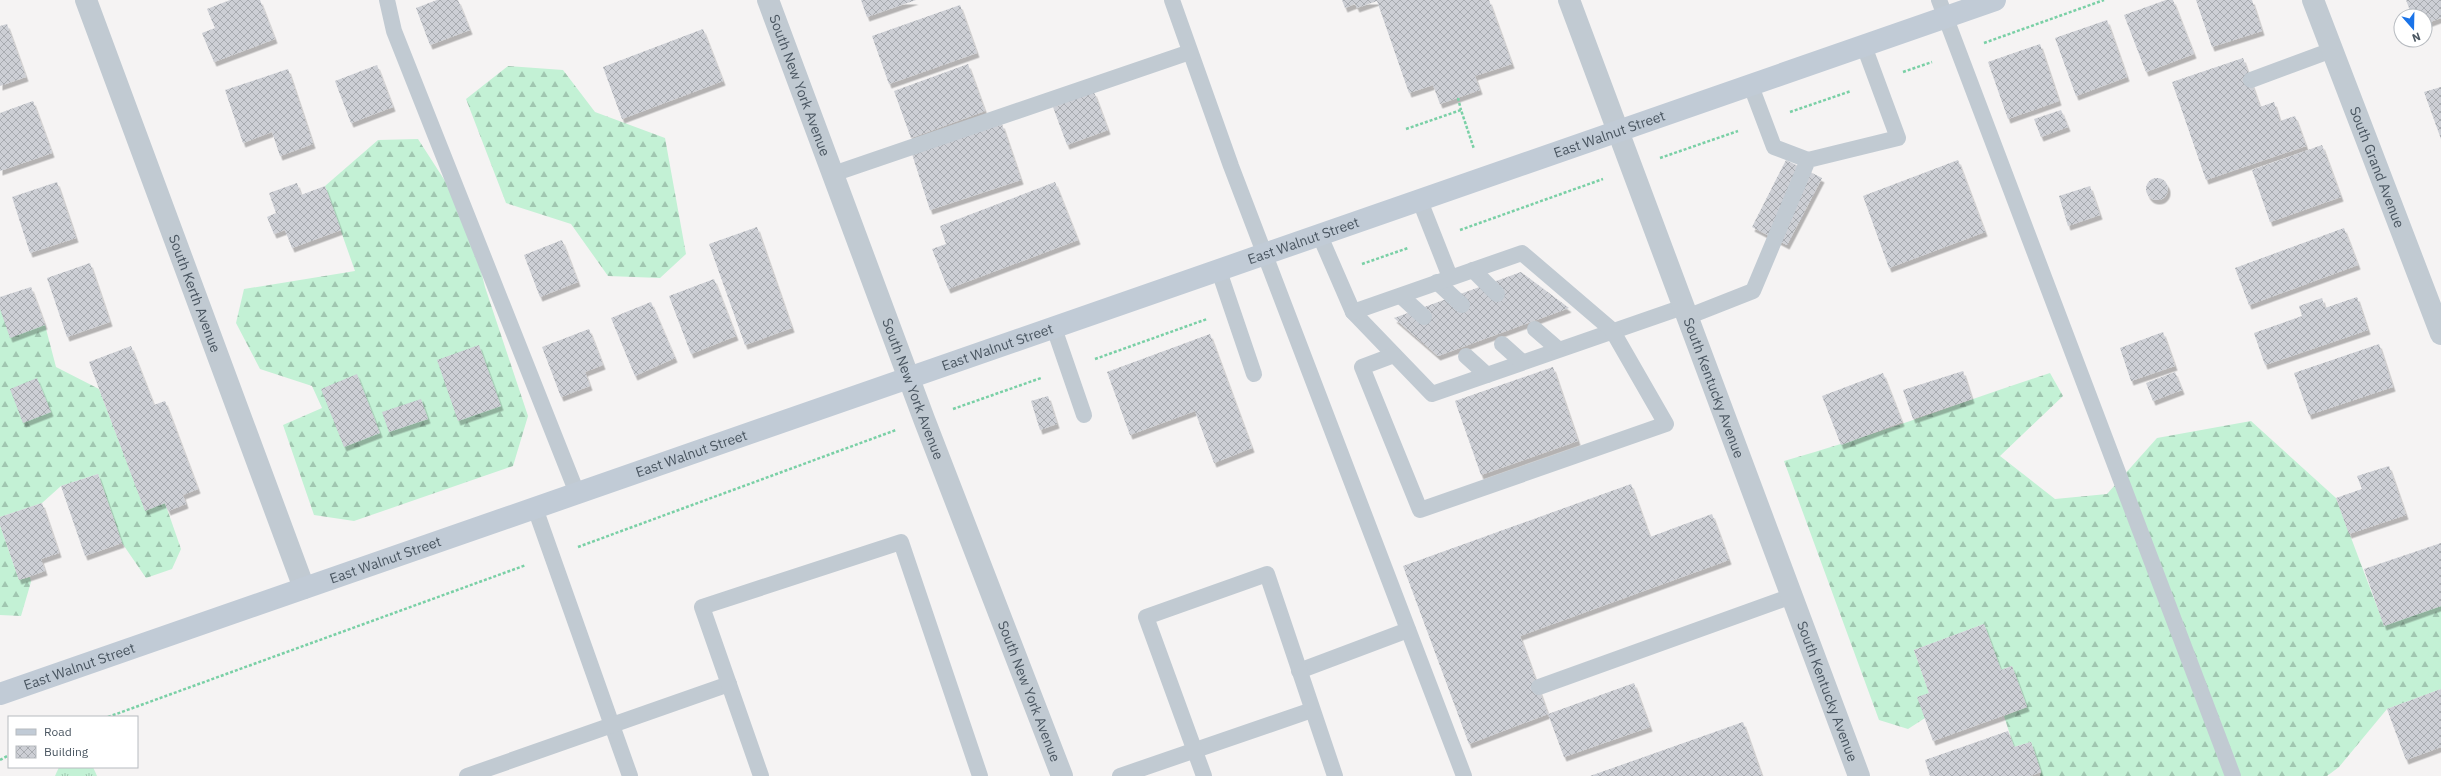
<svg xmlns="http://www.w3.org/2000/svg" width="2441" height="776" font-family="'IBM Plex Sans',sans-serif">
<style>
.grass{fill:url(#grass-tufts)}
.forest{fill:url(#forest-firs)}
.building{fill:url(#building-cross-hatch);filter:url(#shadow)}
.lines{fill:none;stroke-linecap:round;stroke-linejoin:round}
.path{stroke:#7ad0a6;stroke-width:2.5;stroke-dasharray:3 2;stroke-linecap:butt}
.service{stroke:#c1cad2;stroke-width:16}
.minor{stroke:#c1cad2;stroke-width:22}
.tertiary{stroke:#c1cad2;stroke-width:22}
.secondary{stroke:#c1cbd6;stroke-width:22}
.labels{text-anchor:middle;stroke-width:3;stroke-linejoin:round;paint-order:stroke}
.street-label{font-size:14px;fill:#4a5661;stroke:#fff}
</style>
<defs>
<pattern id="grass-tufts" width="24" height="20" patternUnits="userSpaceOnUse"><rect width="24" height="20" fill="#c3f1d5"/><path d="M3 7l-1-3M5 7V3M7 7l1-3M15 17l-1-3M17 17v-4M19 17l1-3" fill="none" stroke="#a0c6b0"/></pattern>
<pattern id="forest-firs" width="22" height="20" patternUnits="userSpaceOnUse"><rect width="22" height="20" fill="#c3f1d5"/><path d="M5 1l3.5 6h-7zM16 11l3.5 6h-7z" fill="#a0c6b0"/></pattern>
<pattern id="building-cross-hatch" width="8" height="8" patternUnits="userSpaceOnUse"><rect width="8" height="8" fill="#cdcfd5"/><path d="M0 0l8 8M0 8l8-8" fill="none" stroke="#a8abb0"/></pattern>
<filter id="shadow"><feDropShadow dx="2.5" dy="4.5" stdDeviation="0" flood-color="#0004"/></filter>
</defs>
<rect width="100%" height="100%" fill="#f5f3f3"/>
<polygon class="grass" points="59,767 93,767 97,776 55,776"/>
<g class="forest">
<polygon points="508,66 563,70 595,112 665,138 686,254 660,278 608,276 571,224 506,203 466,99"/>
<polygon points="418,139 467,215 485,287 528,416 513,466 354,521 314,515 283,425 322,408 312,386 260,369 236,323 244,289 355,271 325,186 378,140"/>
<polygon points="0,309 45,325 56,367 99,389 145,510 165,503 181,549 172,569 146,578 122,543 98,474 61,486 42,503 0,517"/>
<path d="M 2050,373 L 2063,396 L 2000,456 L 2055,499 L 2107,494 L 2157,438 L 2251,421 L 2336,498 L 2384,625 L 2441,606 L 2441,689 L 2387,709 L 2339,767 L 2327,776 L 2040,776 L 2041,772 L 2031,742 L 2014,747 L 2004,716 L 2027,707 L 2012,666 L 2001,670 L 1984,624 L 1914,650 L 1929,693 L 1925,718 L 1908,729 L 1879,720 L 1784,461 C 1874,436 1961,402 2050,373 Z"/>
<polygon points="0,525 19,580 30,577 31,582 21,616 0,615"/>
</g>
<g class="building">
<polygon points="230,0 260,0 275,39 214,62 202,33 215,28 207,9"/>
<polygon points="437,0 458,0 470,30 430,45 416,8"/>
<polygon points="861,0 916,0 867,17"/>
<polygon points="1342,0 1489,0 1512,64 1475,76 1480,90 1440,104 1433,85 1409,93 1377,1 1357,8 1355,4 1345,8"/>
<polygon points="2166,0 2173,0 2194,54 2146,72 2124,15"/>
<polygon points="2196,0 2252,0 2262,31 2212,47"/>
<polygon points="2406,0 2441,0 2441,18 2425,24 2425,16 2412,16"/>
<polygon points="960,5 977,53 889,84 872,36"/>
<polygon points="2107,20 2127,77 2076,96 2055,38"/>
<polygon points="7,24 26,77 0,86 0,26"/>
<polygon points="703,29 723,81 622,119 603,67"/>
<polygon points="2040,44 2059,101 2008,119 1988,62"/>
<polygon points="2243,58 2260,107 2274,102 2280,121 2295,116 2306,146 2206,180 2172,82"/>
<polygon points="968,64 985,111 911,138 894,91"/>
<polygon points="377,65 393,107 351,123 335,81"/>
<polygon points="288,69 313,144 280,156 272,132 243,143 225,90"/>
<polygon points="2441,87 2441,139 2424,92"/>
<polygon points="1094,92 1108,130 1067,145 1053,107"/>
<polygon points="33,101 52,153 0,171 0,113"/>
<polygon points="2061,110 2068,127 2041,137 2034,119"/>
<polygon points="1002,124 1021,180 930,210 912,154"/>
<polygon points="2322,145 2341,197 2270,222 2252,170"/>
<polygon points="1786,160 1822,178 1787,245 1752,227"/>
<polygon points="1958,160 1985,232 1889,268 1863,196"/>
<circle cx="2157" cy="189" r="11"/>
<polygon points="57,182 76,238 30,253 12,197"/>
<polygon points="1055,182 1078,240 948,289 932,249 946,244 940,226"/>
<polygon points="297,183 301,195 325,186 341,230 292,248 285,230 274,234 267,217 276,213 269,193"/>
<polygon points="2090,186 2100,215 2068,226 2059,196"/>
<polygon points="757,227 792,328 745,345 709,244"/>
<polygon points="2344,228 2358,265 2249,305 2235,268"/>
<polygon points="562,240 578,282 540,297 524,255"/>
<polygon points="90,263 110,322 67,337 47,278"/>
<polygon points="1521,272 1569,308 1438,356 1394,318"/>
<polygon points="714,279 736,336 691,354 669,296"/>
<polygon points="31,287 45,325 10,338 0,309 0,297"/>
<polygon points="2357,297 2368,330 2265,365 2254,333 2302,316 2299,306 2322,298 2325,308"/>
<polygon points="651,302 675,358 635,376 611,318"/>
<polygon points="589,329 603,365 585,372 590,386 561,397 542,347"/>
<polygon points="2163,332 2175,366 2131,381 2120,348"/>
<polygon points="1210,334 1252,448 1214,463 1195,411 1130,435 1107,372"/>
<polygon points="2379,344 2393,387 2309,415 2294,373"/>
<polygon points="479,345 501,406 458,421 437,360"/>
<polygon points="131,346 154,405 165,401 198,489 183,495 186,504 168,511 165,503 145,511 89,362"/>
<polygon points="1553,367 1578,441 1481,475 1455,401"/>
<polygon points="1963,371 1972,399 1913,419 1903,390"/>
<polygon points="2175,372 2182,390 2153,401 2146,383"/>
<polygon points="1883,373 1902,422 1841,445 1822,396"/>
<polygon points="357,374 380,433 344,447 321,389"/>
<polygon points="37,378 51,412 23,423 10,389"/>
<polygon points="1048,396 1057,424 1040,430 1031,401"/>
<polygon points="421,399 428,419 389,432 382,412"/>
<polygon points="2389,466 2406,515 2349,534 2336,498 2362,489 2357,476"/>
<polygon points="98,474 122,543 85,556 61,486"/>
<polygon points="1631,484 1650,537 1712,514 1729,560 1520,636 1548,714 1469,744 1403,566"/>
<polygon points="42,503 59,553 41,559 45,571 19,580 0,525 0,517"/>
<polygon points="2441,543 2441,606 2384,626 2364,569"/>
<polygon points="1984,624 2001,670 2012,666 2027,707 1933,741 1917,697 1929,693 1914,650"/>
<polygon points="1634,683 1650,727 1564,757 1548,714"/>
<polygon points="2441,689 2441,747 2406,760 2387,709"/>
<polygon points="1743,722 1762,776 1590,776"/>
<polygon points="2008,731 2014,747 2031,742 2041,772 2030,776 1930,776 1925,760"/>
</g>
<g class="lines">
<g class="path">
<polyline points="1984,43 2104,0"/>
<polyline points="1903,72 1932,62"/>
<polyline points="1458,98 1461,110"/>
<polyline points="1790,112 1851,91"/>
<polyline points="1406,129 1461,110 1474,149"/>
<polyline points="1660,158 1738,131"/>
<polyline points="1460,230 1603,179"/>
<polyline points="1362,264 1408,248"/>
<polyline points="1095,359 1207,319"/>
<polyline points="953,409 1041,378"/>
<polyline points="578,547 896,430"/>
<polyline points="108,717 526,565"/>
<polyline points="0,760 9,755"/>
</g>
<g class="service">
<polyline points="387,0 394,31 577,493"/>
<polyline points="1172,0 1231,166 1464,776"/>
<polyline points="1939,0 2233,776"/>
<polyline points="2251,80 2332,50"/>
<polyline points="1751,86 1774,147 1808,160"/>
<polyline points="833,174 1190,52"/>
<polyline points="1420,201 1450,277"/>
<polyline points="1320,236 1353,312 1432,394 1683,307"/>
<polyline points="1473,270 1497,294"/>
<polyline points="1219,271 1254,374"/>
<polyline points="1437,282 1462,305"/>
<polyline points="1401,296 1424,317"/>
<polyline points="1353,312 1522,253 1612,330 1666,424 1420,510 1362,367 1394,355"/>
<polyline points="1687,317 1753,291 1808,160 1898,138 1864,46"/>
<polyline points="1054,328 1084,415"/>
<polyline points="1535,329 1558,349"/>
<polyline points="1502,344 1521,361"/>
<polyline points="1466,356 1487,375"/>
<polyline points="535,508 630,776"/>
<polyline points="1299,671 1408,630"/>
<polyline points="1539,687 1792,596"/>
<polyline points="467,776 729,684"/>
<polyline points="761,776 702,607 901,542 980,776"/>
<polyline points="1120,776 1312,710"/>
<polyline points="1204,776 1146,617 1267,574 1335,776"/>
</g>
<g class="minor">
<path id="s1" d="M 86,0 L 304,588"/>
<path id="s2" d="M 768,0 L 924,419 L 1062,776"/>
<path id="s3" d="M 2313,0 L 2441,334"/>
</g>
<path class="tertiary" id="s4" d="M 1569,0 L 1859,776"/>
<path class="secondary" id="s5" d="M 0,694 L 1995,0"/>
</g>
<g class="labels">
<g class="street-label">
<text dy="5" stroke="none"><textPath href="#s2" startOffset="91">South New York Avenue</textPath></text>
<text dy="5" stroke="none"><textPath href="#s5" startOffset="1704">East Walnut Street</textPath></text>
<text dy="5" stroke="none"><textPath href="#s3" startOffset="179">South Grand Avenue</textPath></text>
<text dy="5" stroke="none"><textPath href="#s5" startOffset="1380">East Walnut Street</textPath></text>
<text dy="5" stroke="none"><textPath href="#s1" startOffset="313">South Kerth Avenue</textPath></text>
<text dy="5" stroke="none"><textPath href="#s5" startOffset="1056">East Walnut Street</textPath></text>
<text dy="5" stroke="none"><textPath href="#s4" startOffset="414">South Kentucky Avenue</textPath></text>
<text dy="5" stroke="none"><textPath href="#s2" startOffset="415">South New York Avenue</textPath></text>
<text dy="5" stroke="none"><textPath href="#s5" startOffset="732">East Walnut Street</textPath></text>
<text dy="5" stroke="none"><textPath href="#s5" startOffset="408">East Walnut Street</textPath></text>
<text dy="5" stroke="none"><textPath href="#s5" startOffset="84">East Walnut Street</textPath></text>
<text dy="5" stroke="none"><textPath href="#s2" startOffset="739">South New York Avenue</textPath></text>
<text dy="5" stroke="none"><textPath href="#s4" startOffset="738">South Kentucky Avenue</textPath></text>
</g>
</g>
<rect x="8" y="716" width="130" height="52" fill="#ffffff" stroke="#b7bbc0"/>
<rect x="16" y="729" width="20" height="6" fill="#c1cbd6" stroke="#b7bbc0"/>
<text x="44" y="736" font-size="12" fill="#4a5661">Road</text>
<rect x="16" y="746" width="20" height="12" fill="url(#building-cross-hatch)" stroke="#b7bbc0"/>
<text x="44" y="756" font-size="12" fill="#4a5661">Building</text>
<g transform="translate(2413 28) rotate(160)"><circle r="19" fill="#ffffff" stroke="#b7bbc0"/>
<path d="M0-3L7 15L0 10L-7 15Z" fill="#1a73e8"/>
<text y="-6" font-size="11" font-weight="bold" text-anchor="middle" fill="#4a5661">N</text>
</g>
</svg>
